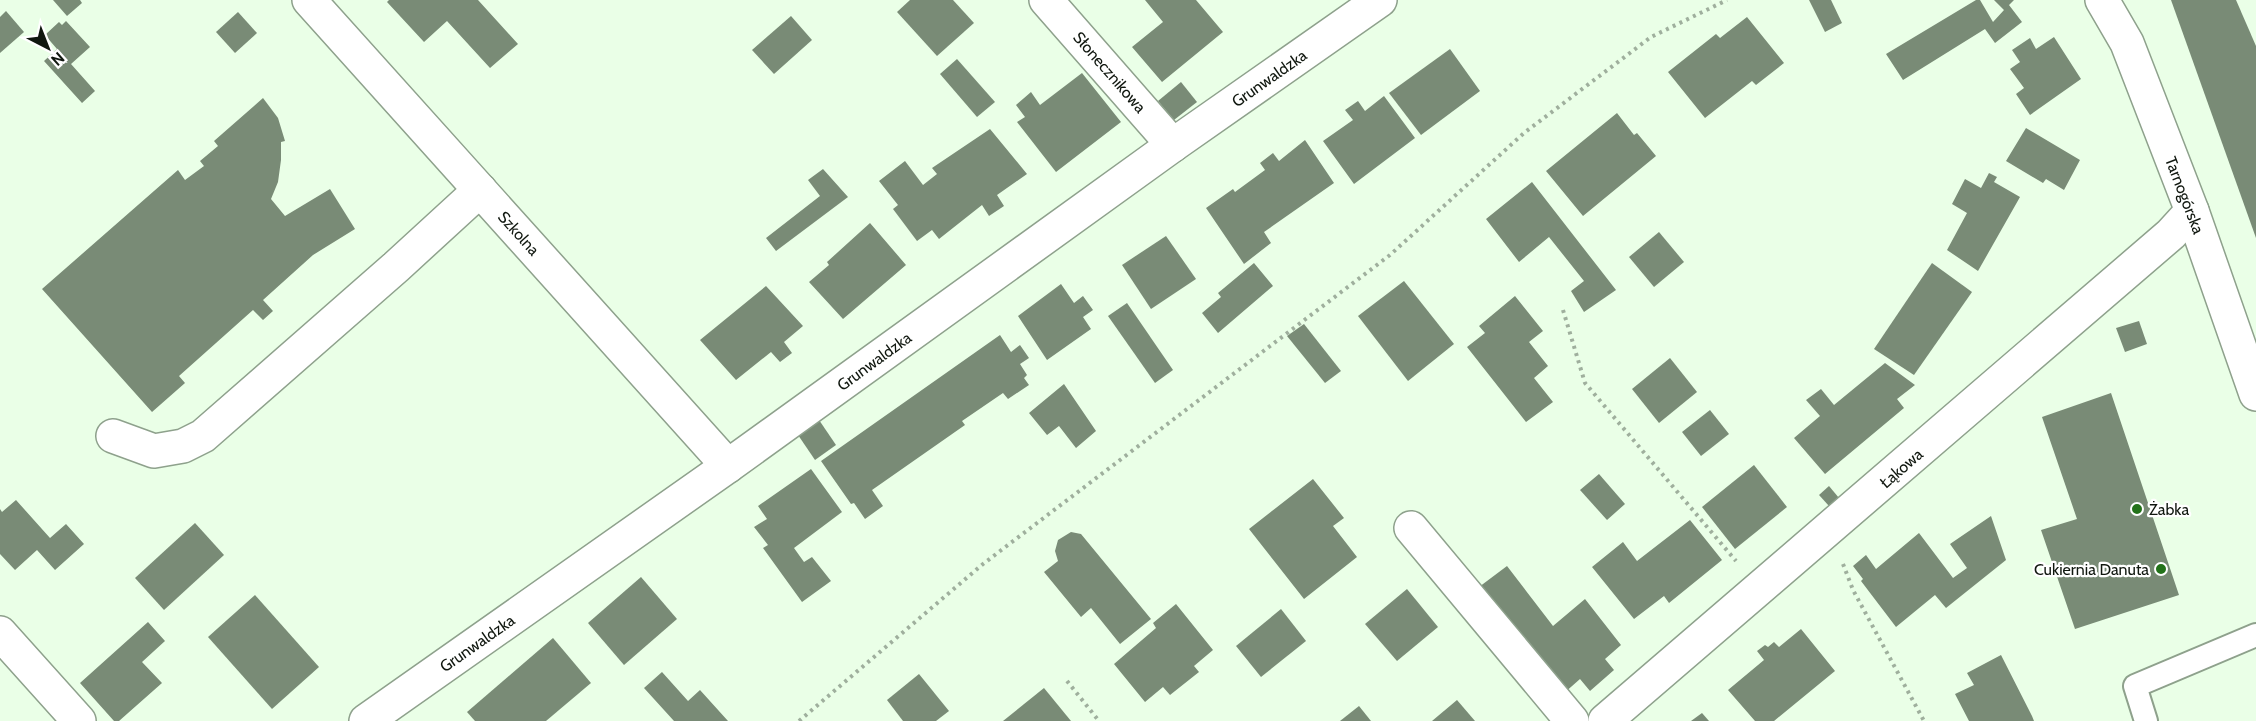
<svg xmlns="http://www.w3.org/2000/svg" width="2256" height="721" font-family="Cabin,sans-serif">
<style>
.building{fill:#798b76}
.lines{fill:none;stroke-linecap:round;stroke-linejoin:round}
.service-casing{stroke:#8ea18c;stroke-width:26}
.minor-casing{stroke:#8ea18c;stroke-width:36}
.tertiary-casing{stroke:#8ea18c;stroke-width:36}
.path{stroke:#9faf9d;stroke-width:4;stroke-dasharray:3 4.5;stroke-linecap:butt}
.service{stroke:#fff;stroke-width:22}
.minor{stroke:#fff;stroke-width:33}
.tertiary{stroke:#fff;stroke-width:33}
.poi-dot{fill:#23721a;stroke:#fff;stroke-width:2}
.labels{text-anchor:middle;stroke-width:4.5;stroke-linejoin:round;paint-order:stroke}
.street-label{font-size:16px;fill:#10170f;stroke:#fff}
.poi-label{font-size:16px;fill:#10170f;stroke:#fff;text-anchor:start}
</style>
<rect width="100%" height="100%" fill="#eaffe7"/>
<g class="building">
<polygon points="53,0 80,0 82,3 67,16"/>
<polygon points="389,0 478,0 518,44 490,68 447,21 424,42 387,2"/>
<polygon points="910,0 953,0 974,23 937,56 897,12"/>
<polygon points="1145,0 1196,0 1223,32 1162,82 1132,47 1163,22"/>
<polygon points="1809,0 1831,0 1842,23 1825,32"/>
<polygon points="1976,0 1980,0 1993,22 2004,10 1994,0 2014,0 2009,5 2022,22 1995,43 1985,29 1903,80 1886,54"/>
<polygon points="2171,0 2236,0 2256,46 2256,238"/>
<polygon points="6,11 24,32 0,53 0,17"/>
<polygon points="238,12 257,33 235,53 216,32"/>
<polygon points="791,16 812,40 774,74 752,50"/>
<polygon points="1747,17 1784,63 1756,85 1752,81 1705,118 1668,72 1716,34 1720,38"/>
<polygon points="66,21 90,47 71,64 95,91 82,103 44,61 57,49 45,35 59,22 62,25"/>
<polygon points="2054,37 2081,79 2030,115 2016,94 2024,88 2010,69 2020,62 2012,50 2030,38 2036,49"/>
<polygon points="1450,49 1480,91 1421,135 1389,93"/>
<polygon points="957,59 995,102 977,117 940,74"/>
<polygon points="1082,73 1121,122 1056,172 1017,122 1025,117 1016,105 1031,92 1040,105"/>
<polygon points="1181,82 1197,102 1174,120 1158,101"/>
<polygon points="1384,96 1415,138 1354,184 1323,141 1353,120 1345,110 1358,101 1365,111"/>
<polygon points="263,98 278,118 285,141 281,142 281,160 278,182 271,199 285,216 330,189 355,229 313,255 263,300 273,311 263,320 253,310 179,376 185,383 152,412 42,289 178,170 185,180 204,166 200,161 218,146 214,141"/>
<polygon points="1617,113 1634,135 1637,133 1656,156 1583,216 1546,171"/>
<polygon points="2026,128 2080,160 2064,190 2046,179 2043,183 2006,161"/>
<polygon points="990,129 1027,174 997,195 1004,206 989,216 982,205 939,239 932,230 917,241 893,209 898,205 879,181 905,161 923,185 937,174 932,168"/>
<polygon points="1305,140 1334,183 1264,232 1271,243 1244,264 1206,208 1233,189 1235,192 1265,170 1260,163 1273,153 1279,161"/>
<polygon points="823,169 848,197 776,251 766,238 820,196 808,180"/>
<polygon points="1989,173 1997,177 1994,182 2020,197 1978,271 1947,250 1967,213 1952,204 1965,179 1981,188"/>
<polygon points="1532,182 1616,290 1584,312 1571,291 1584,281 1549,237 1519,262 1486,219"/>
<polygon points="870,223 906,265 843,319 809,282 829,265 827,262"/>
<polygon points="1659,232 1684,262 1654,287 1629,257"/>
<polygon points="1166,236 1196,279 1151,309 1122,265"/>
<polygon points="1254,263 1273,286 1218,333 1202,313 1221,297 1218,293"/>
<polygon points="1932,263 1972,292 1914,375 1874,349"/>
<polygon points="1404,281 1454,344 1408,381 1358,316"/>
<polygon points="1061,284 1074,303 1083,296 1093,310 1083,317 1091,329 1047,360 1018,316"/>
<polygon points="766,286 803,326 784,342 792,353 780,362 771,352 736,380 700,340"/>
<polygon points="1515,296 1543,331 1529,342 1548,366 1534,378 1553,402 1526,422 1467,347 1485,333 1479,326"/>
<polygon points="1127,303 1173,370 1155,383 1108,316"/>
<polygon points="2139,321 2147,344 2125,352 2116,328"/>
<polygon points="1304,324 1341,371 1325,383 1287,336"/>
<polygon points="1000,335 1011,352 1020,345 1029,358 1020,364 1027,375 1024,378 1029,385 1008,399 1003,393 962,421 965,425 872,490 883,506 865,519 854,503 851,504 821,461"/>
<polygon points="1670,358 1697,392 1659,423 1632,389"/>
<polygon points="1885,363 1915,385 1897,399 1904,408 1825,474 1794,438 1820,416 1806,400 1821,389 1834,405"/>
<polygon points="1064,384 1096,431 1076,448 1059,426 1047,435 1029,413"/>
<polygon points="2111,393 2179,595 2075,629 2041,530 2077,519 2042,417"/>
<polygon points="1710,410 1729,434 1701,456 1682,432"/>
<polygon points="817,417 836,445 815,460 796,432"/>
<polygon points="1754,465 1787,507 1735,549 1702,507"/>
<polygon points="811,469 842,512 794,548 804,562 812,557 831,581 802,602 763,548 768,545 754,527 767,519 758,506"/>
<polygon points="1599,474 1625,504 1607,520 1580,490"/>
<polygon points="1313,479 1344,518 1333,526 1357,557 1304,599 1249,529"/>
<polygon points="1829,486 1839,498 1829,506 1819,495"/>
<polygon points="16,500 50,538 66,524 84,544 55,570 37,550 15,570 0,554 0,509 2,512"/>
<polygon points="1991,516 2006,560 1946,608 1935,595 1896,627 1861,581 1863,579 1853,566 1866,555 1876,569 1919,533 1953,578 1967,568 1950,544"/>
<polygon points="1690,520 1722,560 1669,603 1664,596 1634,619 1592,567 1623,542 1637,561"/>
<polygon points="195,523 224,555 164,610 135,578"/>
<polygon points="1071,532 1081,534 1151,619 1120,644 1091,608 1081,617 1044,572 1058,561 1055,551 1058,540"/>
<polygon points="1507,566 1553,626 1585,599 1621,645 1605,659 1614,670 1590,691 1580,679 1563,694 1479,587"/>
<polygon points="641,577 677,619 624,665 588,623"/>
<polygon points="1407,589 1438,627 1397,661 1365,624"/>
<polygon points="255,595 319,667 272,709 208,637"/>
<polygon points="1176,604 1213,650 1194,666 1199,672 1170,695 1163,687 1145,702 1114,664 1156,628 1153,623"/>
<polygon points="1281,609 1306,641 1261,677 1236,646"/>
<polygon points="148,622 165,641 142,662 162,683 119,721 114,721 80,683"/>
<polygon points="1801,629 1835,671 1774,721 1755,721 1728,690 1764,660 1757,651 1765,645 1768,647 1774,642 1779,647"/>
<polygon points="553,638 591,683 546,721 475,721 467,712"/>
<polygon points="2001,655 2032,716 2034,721 1969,721 1955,694 1974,685 1967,673"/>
<polygon points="662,672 688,701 700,690 728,721 674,721 644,688"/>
<polygon points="919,674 949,711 936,721 903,721 887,700"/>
<polygon points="1044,688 1071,721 1003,721"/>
<polygon points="1457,700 1475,721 1432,721"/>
<polygon points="1359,706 1371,721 1340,721"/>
<polygon points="1702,713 1709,721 1691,721"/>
</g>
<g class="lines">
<g class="service-casing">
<polyline id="service" points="2146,721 2135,686 2256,635"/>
</g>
<g class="minor-casing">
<g id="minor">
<polyline points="309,0 728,466"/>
<polyline points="1046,0 1173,145"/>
<polyline points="113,436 154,451 183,446 203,436 396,267 480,190"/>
<polyline points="1411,528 1572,721"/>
<polyline points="0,633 79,721"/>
<polyline points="366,721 728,466 1173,145 1380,0"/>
<polyline points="1605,721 2171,234 2192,211"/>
</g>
</g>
<g class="tertiary-casing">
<polyline id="tertiary" points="2102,0 2127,43 2192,211 2256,394"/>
</g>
<g class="path">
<polyline points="1563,310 1585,383 1736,561"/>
<polyline points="1843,564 1853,590 1924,721"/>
<polyline points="1067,681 1099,721"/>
<polyline points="799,721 983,564 1390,255 1524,133 1651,37 1727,0"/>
</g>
<use href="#service" class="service"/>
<use href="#minor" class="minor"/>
<use href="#tertiary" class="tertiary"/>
</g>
<g class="poi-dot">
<circle cx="2137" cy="509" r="6"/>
<circle cx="2161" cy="569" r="6"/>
</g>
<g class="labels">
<g class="street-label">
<text transform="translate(1110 72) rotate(49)" y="6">Słonecznikowa</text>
<text transform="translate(1269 78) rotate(-35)" y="6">Grunwaldzka</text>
<text transform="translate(2185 195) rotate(69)" y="6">Tarnogórska</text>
<text transform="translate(519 233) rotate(48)" y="6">Szkolna</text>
<text transform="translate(874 361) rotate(-36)" y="6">Grunwaldzka</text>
<text transform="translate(1901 468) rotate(-41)" y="6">Łąkowa</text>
<text transform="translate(477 643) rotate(-35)" y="6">Grunwaldzka</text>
</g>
<g class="poi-label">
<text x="2149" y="515">Żabka</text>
<text x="2149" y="575" text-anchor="end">Cukiernia Danuta</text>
</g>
</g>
<g transform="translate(48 48) rotate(138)" stroke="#ffffff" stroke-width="4.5" paint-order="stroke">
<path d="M0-4.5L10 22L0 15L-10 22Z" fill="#10170f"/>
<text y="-9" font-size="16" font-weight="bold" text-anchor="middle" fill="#10170f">N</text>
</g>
</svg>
